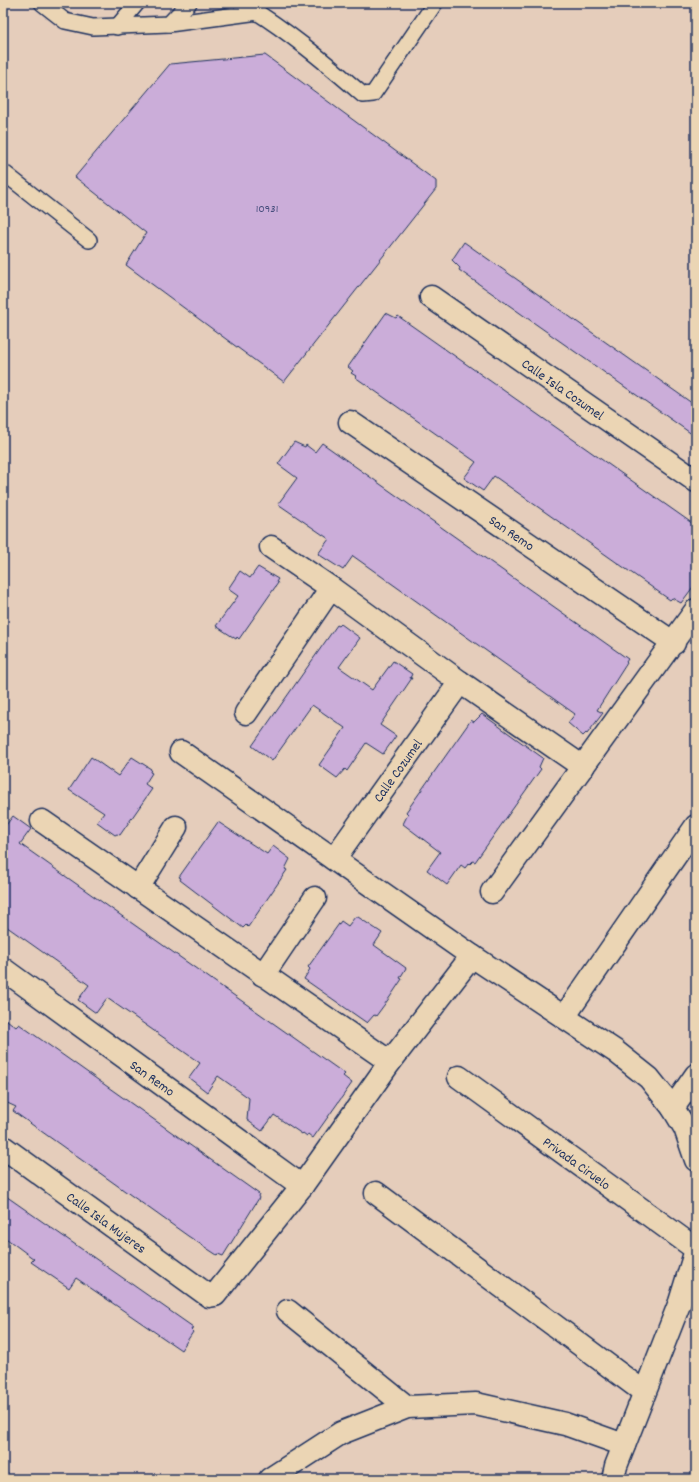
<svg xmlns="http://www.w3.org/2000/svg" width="699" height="1482" font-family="Dekko,sans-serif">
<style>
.building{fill:#cbadd9;stroke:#1b2f5e}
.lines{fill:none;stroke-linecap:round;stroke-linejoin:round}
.lane-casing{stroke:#1b2f5e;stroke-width:18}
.street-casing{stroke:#1b2f5e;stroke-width:25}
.lane{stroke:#ebd5b4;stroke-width:15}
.street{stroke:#ebd5b4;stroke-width:22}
.labels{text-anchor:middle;stroke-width:3.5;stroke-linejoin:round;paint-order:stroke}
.number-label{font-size:12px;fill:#474e7d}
.street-label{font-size:14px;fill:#1b2f5e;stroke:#ebd5b4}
</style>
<rect width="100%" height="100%" fill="#e5cdbb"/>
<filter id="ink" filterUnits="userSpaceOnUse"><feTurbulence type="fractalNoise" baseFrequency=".025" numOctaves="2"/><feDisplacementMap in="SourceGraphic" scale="8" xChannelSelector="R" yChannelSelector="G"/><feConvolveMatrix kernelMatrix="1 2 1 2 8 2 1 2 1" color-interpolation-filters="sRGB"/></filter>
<g filter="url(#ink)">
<g class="building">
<polygon points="265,55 436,181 436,189 284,382 126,265 146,233 75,177 170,64"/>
<polygon points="464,242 696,406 696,437 459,270 460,268 452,260"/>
<polygon points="386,313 396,318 398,316 696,526 696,583 681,603 672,598 670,600 494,476 483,491 464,478 476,462 355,377 356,376 351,373 353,371 348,367"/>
<polygon points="294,442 305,447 306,445 315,452 322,443 628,659 626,662 627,663 597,710 603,713 587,734 586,733 583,736 568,723 575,714 353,556 343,570 318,554 329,539 278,504 297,478 278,464"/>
<polygon points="258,567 278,579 276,582 278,583 239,639 237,637 236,639 216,626 238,596 228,589 240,571 250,578"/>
<polygon points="341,624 360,638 339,667 372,690 393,661 412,674 410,678 412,678 380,725 396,736 383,754 366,743 347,771 345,769 337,778 319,765 345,728 312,705 272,761 252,746 337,625 339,626"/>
<polygon points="482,714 543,758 539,767 541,769 475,862 473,861 470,864 469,863 465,868 461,865 447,885 427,870 440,852 403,824 408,814 406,812 471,720 474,722"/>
<polygon points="91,757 118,776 132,757 151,769 150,772 152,773 145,784 152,789 120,835 117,834 115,835 97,822 104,813 69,790"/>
<polygon points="13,816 31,829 20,844 345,1074 343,1076 352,1083 313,1138 308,1134 307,1136 303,1133 302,1134 274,1115 262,1131 247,1120 249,1098 218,1076 207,1092 189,1078 200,1063 107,998 96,1013 78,1000 89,985 3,924 3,829"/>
<polygon points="218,822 267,854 273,846 290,859 285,869 287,870 248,927 246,925 243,928 180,880 181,878 179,877"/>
<polygon points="355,917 358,917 382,933 374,945 406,968 400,978 402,979 390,997 376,1016 374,1015 367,1023 304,979 310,969 308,967 341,921 348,926"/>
<polygon points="3,1017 16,1027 19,1024 259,1194 258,1196 259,1198 223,1256 218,1254 217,1255 188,1236 13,1111 16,1107 3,1101"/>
<polygon points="3,1194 193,1327 191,1330 193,1332 181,1350 76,1278 69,1288 31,1262 34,1259 3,1236"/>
</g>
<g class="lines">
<g class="lane-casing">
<g id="lane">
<polyline points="42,3 65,21 93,27 169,24 189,3"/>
<path d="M 242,3 C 286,29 325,62 363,95 L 373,94 L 435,3"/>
<polyline points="169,24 258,12"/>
<polyline points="117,27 137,3"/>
<polyline points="3,172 89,240"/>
</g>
</g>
<g class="street-casing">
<g id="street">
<path id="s1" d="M 431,297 L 696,481"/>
<path id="s2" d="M 350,422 L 674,643"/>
<polyline points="271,547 331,588 460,682 583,767"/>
<polyline points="246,713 331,588"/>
<polyline points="181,752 472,956 615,1051 649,1078 673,1108 685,1128 696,1160"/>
<polyline points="42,821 390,1062"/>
<path id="s3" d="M 334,859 L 460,682"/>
<polyline points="138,888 176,827"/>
<polyline points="492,892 696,610"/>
<path id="s4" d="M 3,969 L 302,1186"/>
<polyline points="263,975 315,898"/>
<polyline points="564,1017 696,826"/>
<path id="s5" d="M 459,1077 L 696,1249"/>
<polyline points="673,1108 696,1075"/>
<path id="s6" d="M 3,1147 L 209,1296 L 215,1295 L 302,1186 L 390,1062 L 472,956"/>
<polyline points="376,1193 644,1392"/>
<polyline points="288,1311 407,1407"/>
<polyline points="270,1479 341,1433 407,1407 476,1404 565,1424 624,1445"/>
<polyline points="613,1479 616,1466 680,1302 696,1250"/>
</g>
</g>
<use href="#lane" class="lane"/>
<use href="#street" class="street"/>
</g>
</g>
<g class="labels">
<g class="number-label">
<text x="267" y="212">10931</text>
</g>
<g class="street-label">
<text dy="5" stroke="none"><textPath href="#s1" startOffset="161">Calle Isla Cozumel</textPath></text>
<text dy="5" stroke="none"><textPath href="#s2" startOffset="196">San Remo</textPath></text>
<text dy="5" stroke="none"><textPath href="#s3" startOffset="109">Calle Cozumel</textPath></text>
<text dy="5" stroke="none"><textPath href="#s4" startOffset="185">San Remo</textPath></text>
<text dy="5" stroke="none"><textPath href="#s5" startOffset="146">Privada Ciruelo</textPath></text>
<text dy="5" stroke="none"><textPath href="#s6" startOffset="128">Calle Isla Mujeres</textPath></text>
</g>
</g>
<rect width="699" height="1482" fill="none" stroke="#ebd5b4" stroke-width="16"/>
<rect x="8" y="8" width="683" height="1466" fill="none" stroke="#1b2f5e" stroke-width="1.5" filter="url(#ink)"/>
</svg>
